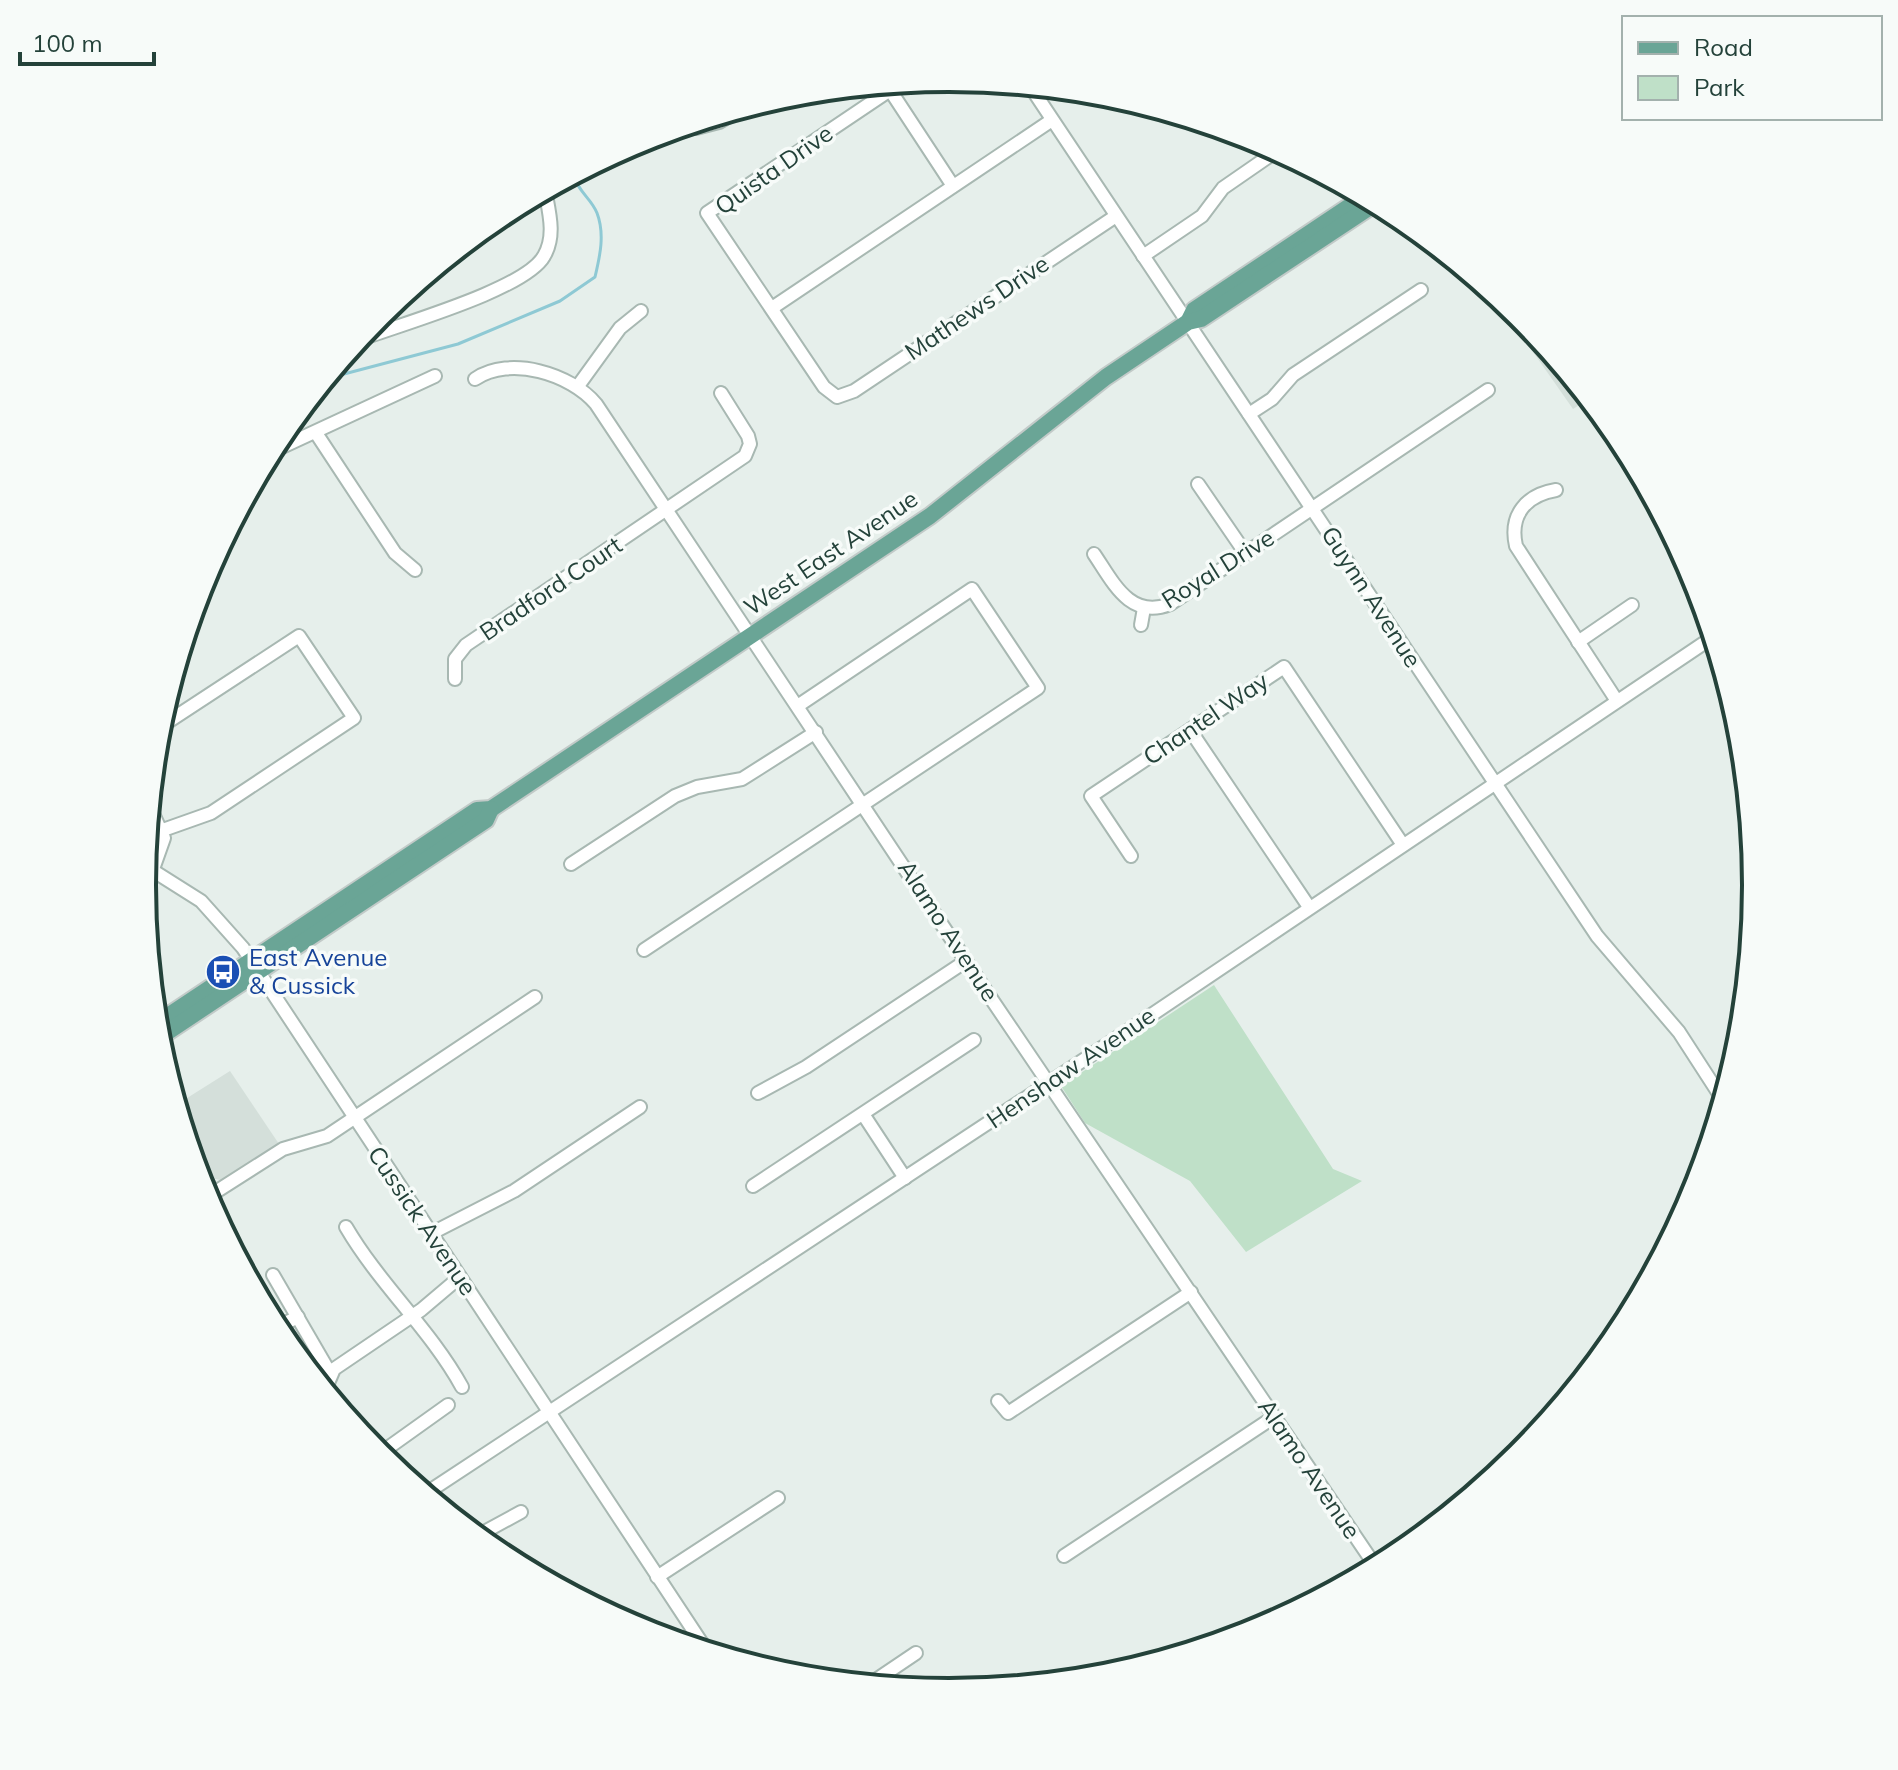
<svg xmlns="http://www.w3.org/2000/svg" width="1898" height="1770" font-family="Mulish,sans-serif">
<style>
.built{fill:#d4dfda}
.green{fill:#bfe0c8}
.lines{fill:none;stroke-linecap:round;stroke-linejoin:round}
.stream{stroke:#8ec9d4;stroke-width:3}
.minor-casing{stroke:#a8b8b2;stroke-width:16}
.major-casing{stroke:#c2cac8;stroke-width:20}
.minor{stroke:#fff;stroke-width:12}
.major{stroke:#6aa596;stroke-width:16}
.labels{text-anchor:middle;stroke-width:7;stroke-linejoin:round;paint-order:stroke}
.street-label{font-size:24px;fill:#24423a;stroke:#f7fbf9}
.transit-label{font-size:24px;fill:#164399;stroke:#f7fbf9;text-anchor:start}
.rim{fill:none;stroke:#24423a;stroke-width:4}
</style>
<rect width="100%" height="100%" fill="#e6efeb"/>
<g class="built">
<polygon points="1489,289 1520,315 1589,399 1573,409"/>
<polygon points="230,1071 279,1144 221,1180 210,1178 187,1141 176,1105"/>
</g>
<polygon class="green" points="1214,985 1333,1169 1362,1181 1246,1252 1190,1181 1085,1123 1061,1086"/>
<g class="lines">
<path class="stream" d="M 325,379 L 458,344 L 560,301 L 595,277 C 600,256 605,234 597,213 C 591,198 578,192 574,175"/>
<g class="minor-casing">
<g id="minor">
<polyline points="1030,86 1597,936 1679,1032 1723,1100"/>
<polyline points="696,128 719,122 741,109"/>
<polyline points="953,186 890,90 707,213 824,387 837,397 854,391 1116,216"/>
<polyline points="1143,256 1202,216 1223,188 1278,150"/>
<polyline points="772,308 1052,120"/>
<path d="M 356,341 C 397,325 525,290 544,256 C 556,236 549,212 545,190"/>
<path d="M 475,379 C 510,355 571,374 596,404 L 986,991 L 1376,1567"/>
<polyline points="578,386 620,328 641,311"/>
<polyline points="1249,414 1272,399 1293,375 1421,290"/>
<polyline points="316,433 395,553 415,570"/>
<polyline points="269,453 435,376"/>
<polyline points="1198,484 1246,554"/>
<path d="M 1556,490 C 1526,495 1509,515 1516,546 L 1617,701"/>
<path d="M 1094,554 C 1113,582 1130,620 1170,604 L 1488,390"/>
<polyline points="1141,625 1144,608"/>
<polyline points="1578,642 1632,605"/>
<polyline points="455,679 455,659 466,645 745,456 750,444 748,436 721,393"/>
<polyline points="157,729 299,636 354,718 211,813 163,830"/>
<polyline points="1190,730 1309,907"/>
<polyline points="150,807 164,838 153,869"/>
<polyline points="1131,856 1091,796 1284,667 1403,845"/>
<polyline points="571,864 675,796 697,787 742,779 816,732"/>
<polyline points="144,865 201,901 243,948 707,1651"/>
<polyline points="644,950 1038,688 972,589 799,705"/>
<polyline points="758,1093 806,1067 966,961"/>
<polyline points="863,1114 905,1178"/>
<polyline points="194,1162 214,1193 283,1149 327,1136 535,997"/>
<polyline points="753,1186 974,1040"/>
<path d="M 346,1227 C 380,1285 430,1329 462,1387"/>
<polyline points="432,1233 514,1191 640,1107"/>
<polyline points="273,1275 330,1373"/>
<polyline points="275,1328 298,1317"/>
<polyline points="325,1390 334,1369 421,1310 460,1277"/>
<polyline points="998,1401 1008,1413 1191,1292"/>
<polyline points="378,1455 448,1405"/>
<polyline points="425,1494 1132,1028 1713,637"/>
<polyline points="477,1536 521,1512"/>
<polyline points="1064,1556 1274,1417"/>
<polyline points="657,1577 778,1498"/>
<polyline points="870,1684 916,1653"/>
</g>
</g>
<g class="major-casing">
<g id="major">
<polyline points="1188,322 1194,310 1365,196"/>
<polyline points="156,1024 477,810 491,809 930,516 1106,377 1188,322 1201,319 1376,203"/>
<polyline points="157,1039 486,820 491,809"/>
</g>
</g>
<use href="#minor" class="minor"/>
<use href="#major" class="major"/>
</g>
<defs>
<g id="bus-disc" transform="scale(1.8)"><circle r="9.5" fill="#1a4fb4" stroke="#f7fbf9"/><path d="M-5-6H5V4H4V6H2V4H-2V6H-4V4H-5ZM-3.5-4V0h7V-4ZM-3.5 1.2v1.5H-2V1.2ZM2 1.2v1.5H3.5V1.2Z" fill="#fff"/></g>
</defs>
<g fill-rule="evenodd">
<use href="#bus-disc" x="223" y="972"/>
</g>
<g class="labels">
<g class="street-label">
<text transform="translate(774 170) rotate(-35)" y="8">Quista Drive</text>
<text transform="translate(977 308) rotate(-34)" y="8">Mathews Drive</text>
<text transform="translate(831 553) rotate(-34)" y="8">West East Avenue</text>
<text transform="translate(1218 569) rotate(-32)" y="8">Royal Drive</text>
<text transform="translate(551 589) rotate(-34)" y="8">Bradford Court</text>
<text transform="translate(1371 597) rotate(57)" y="8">Guynn Avenue</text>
<text transform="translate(1206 719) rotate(-34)" y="8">Chantel Way</text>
<text transform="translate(948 931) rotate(57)" y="8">Alamo Avenue</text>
<text transform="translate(1071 1068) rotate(-34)" y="8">Henshaw Avenue</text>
<text transform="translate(422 1221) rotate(56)" y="8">Cussick Avenue</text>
<text transform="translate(1309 1469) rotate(56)" y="8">Alamo Avenue</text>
</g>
<g class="transit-label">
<text x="249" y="966">East Avenue<tspan x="249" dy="28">&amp; Cussick</tspan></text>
</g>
</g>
<path d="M0 0H1898V1770H0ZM156 885a793 793 0 1 1 1586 0a793 793 0 1 1-1586 0Z" fill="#f7fbf9" fill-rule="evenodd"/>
<path class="rim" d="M156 885a793 793 0 1 1 1586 0a793 793 0 1 1-1586 0Z"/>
<rect x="1622" y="16" width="260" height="104" fill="#f7fbf9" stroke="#a3b1ad" stroke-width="2"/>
<rect x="1638" y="42" width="40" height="12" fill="#6aa596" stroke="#a3b1ad" stroke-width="2"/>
<text x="1694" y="56" font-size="24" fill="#24423a">Road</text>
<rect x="1638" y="76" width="40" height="24" fill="#bfe0c8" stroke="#a3b1ad" stroke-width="2"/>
<text x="1694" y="96" font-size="24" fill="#24423a">Park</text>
<path d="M20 52v12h134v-12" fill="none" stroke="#24423a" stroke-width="4"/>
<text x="32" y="52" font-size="24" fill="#24423a" stroke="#f7fbf9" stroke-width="6" paint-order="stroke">100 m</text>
</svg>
